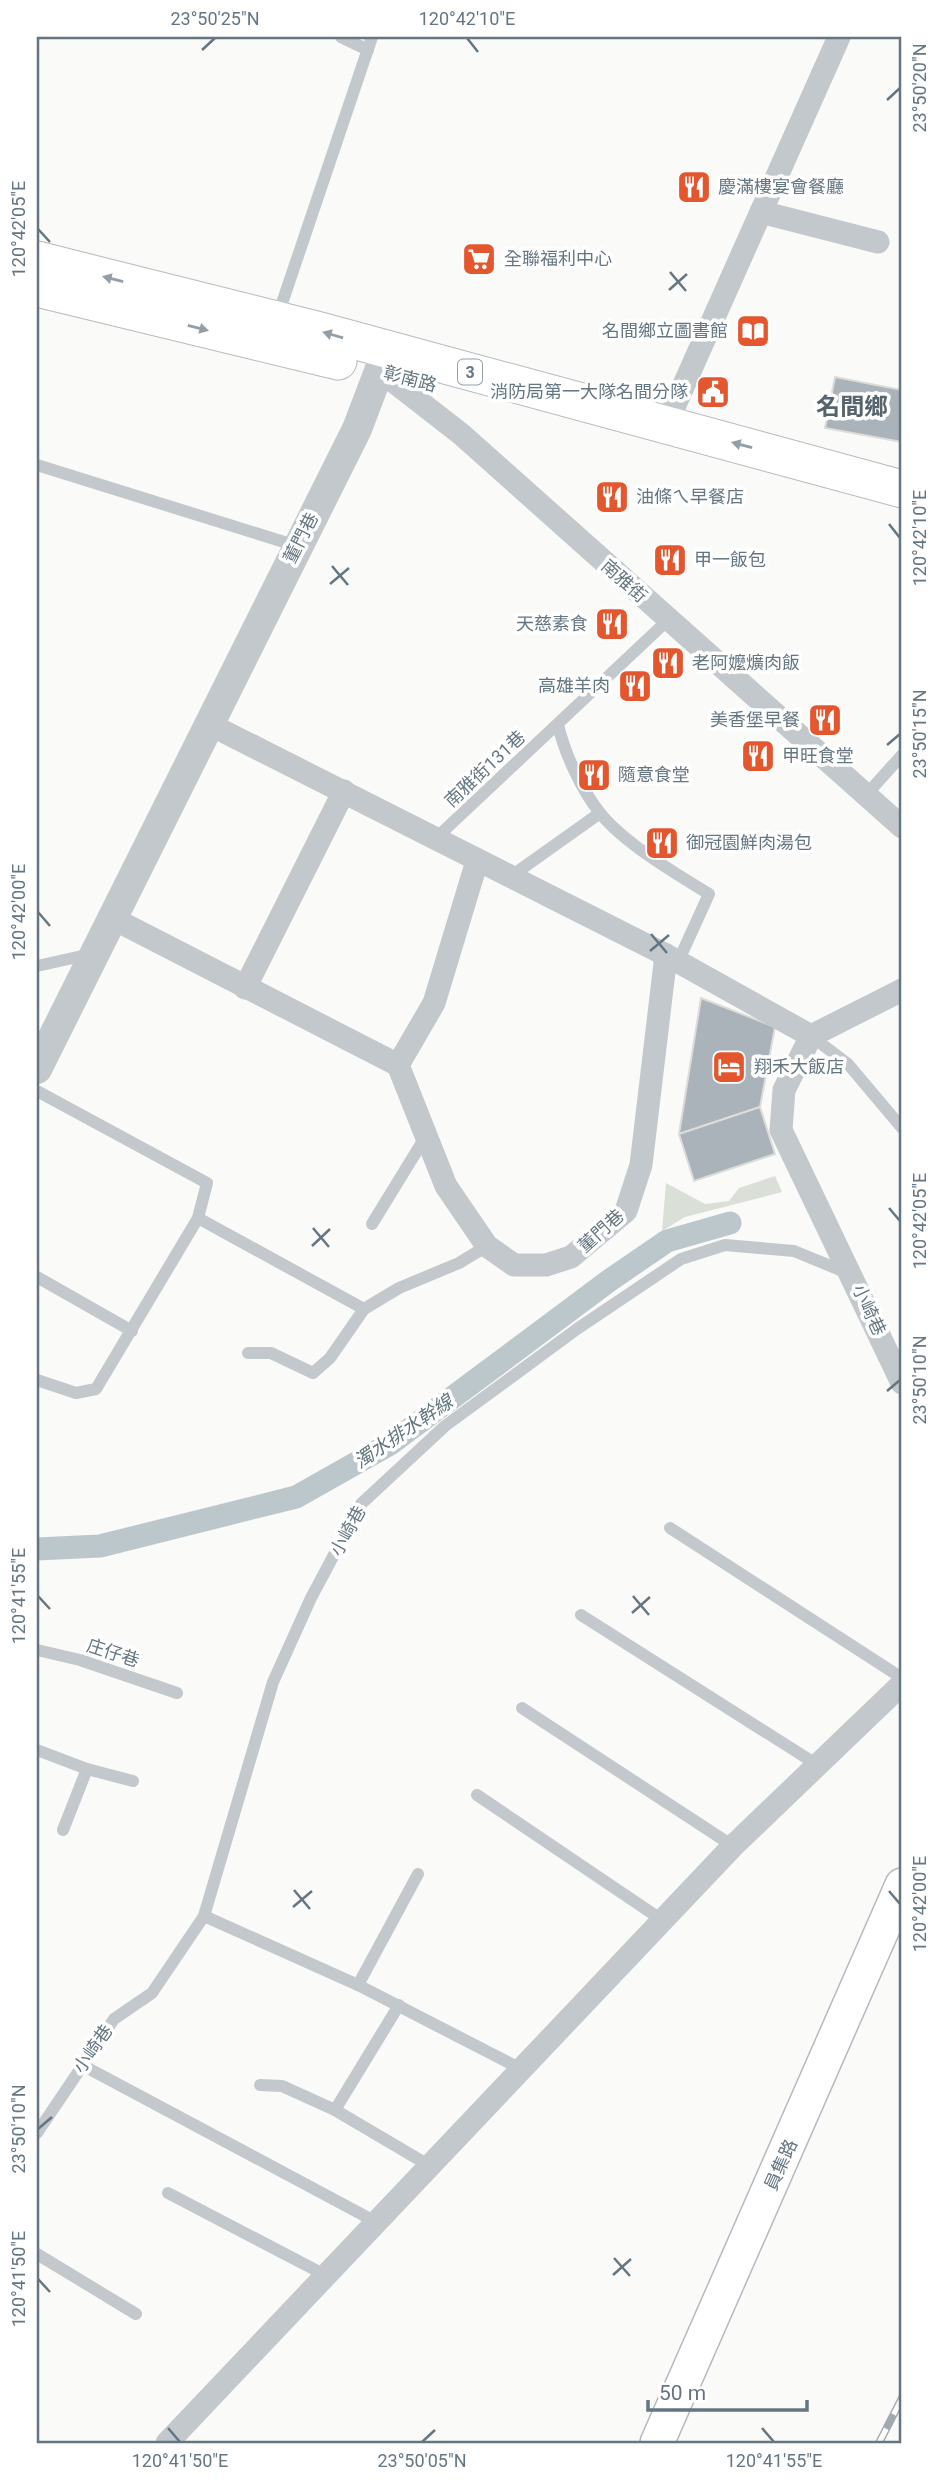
<svg xmlns="http://www.w3.org/2000/svg" width="939" height="2480" font-family="Roboto,'Noto Sans TC',sans-serif">
<style>
.green{fill:#dadfd7}
.lines{fill:none;stroke-linecap:round;stroke-linejoin:round}
.canal{stroke:#bbc7cb;stroke-width:23}
.building{fill:#aab3b9;stroke:#dcdcda;stroke-width:2}
.secondary-casing{stroke:#b3babf;stroke-width:36}
.primary-casing{stroke:#b5babe;stroke-width:39}
.service{stroke:#c3c8cc;stroke-width:12}
.minor{stroke:#c3c8cc;stroke-width:23}
.tertiary{stroke:#c3c8cc;stroke-width:30}
.secondary{stroke:#fff;stroke-width:33}
.primary{stroke:#fff;stroke-width:37}
.rail-casing{stroke:#a2aab0;stroke-width:8}
.rail{stroke:#fff;stroke-width:5;stroke-dasharray:16;stroke-linecap:butt}
.oneway{fill:#939fa8}
.ticks{fill:none;stroke:#657683;stroke-width:2.5}
.labels{text-anchor:middle;stroke-width:7;stroke-linejoin:round;paint-order:stroke}
.shield{fill:#fff;stroke:#939fa8;stroke-width:2}
.shield-label{font-size:16px;font-weight:bold;fill:#657683}
.poi-label{font-size:18px;fill:#657683;stroke:#fff;text-anchor:start}
.street-label{font-size:18px;fill:#657683;stroke:#fff}
.water-label{font-size:19px;font-style:italic;fill:#60757c;stroke:#fff}
.district-label{font-size:24px;font-weight:bold;fill:#57646e;stroke:#fff}
.neatline{fill:none;stroke:#657683;stroke-width:2.5}
.ticks-label{font-size:18px;text-anchor:middle;fill:#657683}
</style>
<rect width="100%" height="100%" fill="#fafaf8"/>
<polygon class="green" points="775,1176 782,1192 685,1217 662,1231 666,1183 705,1204 729,1201 739,1188"/>
<g class="lines">
<polyline class="canal" points="37,1549 100,1546 296,1497 390,1444 610,1280 667,1241 730,1223"/>
</g>
<g class="building">
<polygon points="835,377 902,390 902,442 825,428"/>
<polygon points="701,998 775,1027 760,1107 679,1134"/>
<polygon points="760,1107 775,1154 694,1181 679,1134"/>
</g>
<g class="lines">
<g class="secondary-casing">
<polyline id="secondary" points="657,2443 902,1885"/>
</g>
<g class="primary-casing">
<g id="primary">
<polyline points="37,260 320,331 902,489"/>
<polyline points="37,288 338,361"/>
</g>
</g>
<g class="service">
<polyline points="341,37 368,50"/>
<polyline points="277,318 372,37"/>
<polyline points="37,465 297,546"/>
<path d="M 558,725 C 565,754 581,789 600,813 C 624,843 676,874 709,894 L 678,962"/>
<polyline points="867,794 902,755"/>
<polyline points="435,839 668,620"/>
<polyline points="510,877 600,813"/>
<polyline points="37,966 91,954"/>
<polyline points="811,1036 848,1064 902,1128"/>
<polyline points="37,1091 207,1183 198,1218 96,1389 76,1393 37,1380"/>
<polyline points="198,1218 364,1309"/>
<polyline points="372,1224 426,1136"/>
<polyline points="37,1277 132,1331"/>
<polyline points="248,1353 271,1353 313,1373 330,1358 364,1309 399,1288 459,1263 487,1246"/>
<polyline points="670,1528 902,1678"/>
<polyline points="581,1615 816,1764"/>
<polyline points="37,1650 80,1660 177,1693"/>
<polyline points="522,1708 733,1846"/>
<polyline points="37,1750 87,1769 133,1781"/>
<polyline points="477,1795 662,1920"/>
<polyline points="63,1830 87,1769"/>
<polyline points="204,1916 358,1985 523,2070"/>
<polyline points="358,1985 418,1874"/>
<polyline points="399,2005 335,2110 430,2166"/>
<polyline points="82,2065 378,2223"/>
<polyline points="260,2085 282,2086 335,2110"/>
<polyline points="37,2133 114,2019 152,1993 204,1916 273,1682 311,1598 361,1504 445,1426 577,1329 681,1259 725,1245 794,1251 850,1274"/>
<polyline points="168,2193 327,2276"/>
<polyline points="37,2254 136,2314"/>
</g>
<g class="minor">
<polyline points="761,212 878,242"/>
<polyline points="380,371 461,434 902,827"/>
<polyline points="666,425 839,37"/>
<polyline points="207,723 666,955 811,1036"/>
<polyline points="112,918 398,1065 446,1186 487,1246 514,1265 546,1265 571,1257 626,1211 641,1165 666,955"/>
<polyline points="245,988 344,791"/>
<polyline points="811,1036 784,1090 781,1130 902,1383"/>
<polyline points="811,1036 902,990"/>
<polyline points="398,1065 434,1003 477,861"/>
<polyline points="167,2443 733,1846 902,1684"/>
</g>
<polyline class="tertiary" points="37,1069 357,429 387,350"/>
<use href="#secondary" class="secondary"/>
<use href="#primary" class="primary"/>
<g class="rail-casing">
<polyline id="rail" points="879,2443 902,2398"/>
</g>
<use href="#rail" class="rail"/>
</g>
<defs><path id="oneway-solid" d="M-6-.8H1V-3.2L6.5 0L1 3.2V.8H-6Z" transform="scale(1.75)"/></defs>
<g class="oneway">
<use href="#oneway-solid" transform="translate(113 279) rotate(-166)"/>
<use href="#oneway-solid" transform="translate(198 328) rotate(14)"/>
<use href="#oneway-solid" transform="translate(333 335) rotate(-164)"/>
<use href="#oneway-solid" transform="translate(742 445) rotate(-165)"/>
</g>
<path class="ticks" d="M 467,38 L 478,52M 202,50 L 215,38M 887,100 L 900,88M 38,229 L 50,242M 670,272 L 686,291M 669,290 L 687,274M 889,524 L 900,538M 332,566 L 348,585M 330,584 L 349,568M 887,745 L 900,734M 38,912 L 50,926M 651,934 L 667,953M 650,951 L 669,935M 889,1208 L 900,1221M 313,1228 L 329,1247M 312,1246 L 330,1229M 887,1391 L 900,1380M 38,1596 L 50,1609M 633,1596 L 649,1615M 632,1613 L 650,1597M 294,1890 L 310,1909M 889,1891 L 900,1904M 293,1907 L 312,1891M 38,2129 L 52,2117M 614,2258 L 630,2276M 613,2275 L 631,2259M 38,2279 L 50,2292M 168,2428 L 180,2442M 762,2428 L 774,2442M 422,2442 L 435,2430"/>
<defs>
<g id="restaurant-square" transform="scale(1.75)"><rect x="-9" y="-9" width="18" height="18" rx="4" fill="#e4572e" stroke="#fff"/><path d="M-5-6h1v4h1v-4h1v4h1v-4h1v5L-1.5 .5V6h-2V.5L-5-1ZM5-6V6H3V1.5H1.5Q1.5-4 5-6Z" fill="#fff"/></g>
<g id="supermarket-square" transform="scale(1.75)"><rect x="-9" y="-9" width="18" height="18" rx="4" fill="#e4572e" stroke="#fff"/><path d="M-6-5.5h2.5l.6 2H6L4.5 2H-2.5L-4.4-4H-6ZM-1.5 3.2a1.3 1.3 0 1 0 .1 0ZM3 3.2a1.3 1.3 0 1 0 .1 0Z" fill="#fff"/></g>
<g id="library-square" transform="scale(1.75)"><rect x="-9" y="-9" width="18" height="18" rx="4" fill="#e4572e" stroke="#fff"/><path d="M-6-4Q-3-5.5-.7-3.5V5Q-3 3-6 4ZM6-4Q3-5.5 .7-3.5V5Q3 3 6 4Z" fill="#fff"/></g>
<g id="civic-square" transform="scale(1.75)"><rect x="-9" y="-9" width="18" height="18" rx="4" fill="#e4572e" stroke="#fff"/><path d="M-.6-6.5H3V-4.5H.6V-3L4-1V1h2V6H-6V1h2V-1L-.6-3ZM-1.2 2.5V6h2.4V2.5Z" fill="#fff"/></g>
<g id="hotel-square" transform="scale(1.75)"><rect x="-9" y="-9" width="18" height="18" rx="4" fill="#e4572e" stroke="#fff"/><path d="M-6-4.5h1.5V1H6V5H4.5V3h-9V5H-6ZM-4 0a1.8 1.8 0 1 1 3.6 0ZM.5 0V-2.5h3Q6-2.5 6 0Z" fill="#fff"/></g>
</defs>
<g fill-rule="evenodd">
<use href="#restaurant-square" x="694" y="187"/>
<use href="#supermarket-square" x="479" y="259"/>
<use href="#library-square" x="753" y="331"/>
<use href="#civic-square" x="713" y="392"/>
<use href="#restaurant-square" x="612" y="497"/>
<use href="#restaurant-square" x="670" y="560"/>
<use href="#restaurant-square" x="612" y="624"/>
<use href="#restaurant-square" x="668" y="663"/>
<use href="#restaurant-square" x="635" y="686"/>
<use href="#restaurant-square" x="825" y="720"/>
<use href="#restaurant-square" x="758" y="756"/>
<use href="#restaurant-square" x="594" y="775"/>
<use href="#restaurant-square" x="662" y="843"/>
<use href="#hotel-square" x="729" y="1067"/>
</g>
<g class="labels">
<rect class="shield" x="458" y="359.5" width="24" height="25" rx="5"/>
<g class="shield-label">
<text x="470" y="378">3</text>
</g>
<g class="poi-label">
<text x="718" y="193">慶滿樓宴會餐廳</text>
<text x="504" y="265">全聯福利中心</text>
<text x="728" y="337" text-anchor="end">名間鄉立圖書館</text>
<text x="688" y="398" text-anchor="end">消防局第一大隊名間分隊</text>
<text x="636" y="503">油條ㄟ早餐店</text>
<text x="694" y="566">甲一飯包</text>
<text x="588" y="630" text-anchor="end">天慈素食</text>
<text x="692" y="669">老阿嬤爌肉飯</text>
<text x="610" y="692" text-anchor="end">高雄羊肉</text>
<text x="800" y="726" text-anchor="end">美香堡早餐</text>
<text x="782" y="762">甲旺食堂</text>
<text x="618" y="781">隨意食堂</text>
<text x="686" y="849">御冠園鮮肉湯包</text>
<text x="754" y="1073">翔禾大飯店</text>
</g>
<g class="street-label">
<text transform="translate(410 379) rotate(15)" y="6">彰南路</text>
<text transform="translate(301 538) rotate(-63)" y="6">董門巷</text>
<text transform="translate(624 581) rotate(42)" y="6">南雅街</text>
<text transform="translate(485 769) rotate(-43)" y="6">南雅街131巷</text>
<text transform="translate(601 1231) rotate(-42)" y="6">董門巷</text>
<text transform="translate(869 1310) rotate(65)" y="6">小崎巷</text>
<text transform="translate(348 1531) rotate(-61)" y="6">小崎巷</text>
<text transform="translate(113 1653) rotate(18)" y="6">庄仔巷</text>
<text transform="translate(93 2049) rotate(-55)" y="6">小崎巷</text>
<text transform="translate(781 2165) rotate(-66)" y="6">員集路</text>
</g>
<g class="water-label">
<text transform="translate(403 1431) rotate(-34)" y="7">濁水排水幹線</text>
</g>
<g class="district-label">
<text x="852" y="415">名間鄉</text>
</g>
</g>
<rect width="939" height="2480" fill="none" stroke="#ffffff" stroke-width="77"/>
<path d="M648 2400v10h159v-10" fill="none" stroke="#657683" stroke-width="3.5"/>
<text x="659" y="2400" font-size="21" fill="#657683" stroke="#ffffff" stroke-width="5" paint-order="stroke">50 m</text>
<rect x="38" y="38" width="862" height="2404" class="neatline"/>
<g class="ticks-label">
<text x="215" y="25">23°50'25"N</text>
<text x="467" y="25">120°42'10"E</text>
<text transform="translate(920 88) rotate(-90)" y="6">23°50'20"N</text>
<text transform="translate(19 229) rotate(-90)" y="6">120°42'05"E</text>
<text transform="translate(920 538) rotate(-90)" y="6">120°42'10"E</text>
<text transform="translate(920 734) rotate(-90)" y="6">23°50'15"N</text>
<text transform="translate(19 912) rotate(-90)" y="6">120°42'00"E</text>
<text transform="translate(920 1221) rotate(-90)" y="6">120°42'05"E</text>
<text transform="translate(920 1380) rotate(-90)" y="6">23°50'10"N</text>
<text transform="translate(19 1596) rotate(-90)" y="6">120°41'55"E</text>
<text transform="translate(920 1904) rotate(-90)" y="6">120°42'00"E</text>
<text transform="translate(19 2129) rotate(-90)" y="6">23°50'10"N</text>
<text transform="translate(19 2279) rotate(-90)" y="6">120°41'50"E</text>
<text x="180" y="2467">120°41'50"E</text>
<text x="422" y="2467">23°50'05"N</text>
<text x="774" y="2467">120°41'55"E</text>
</g>
</svg>
